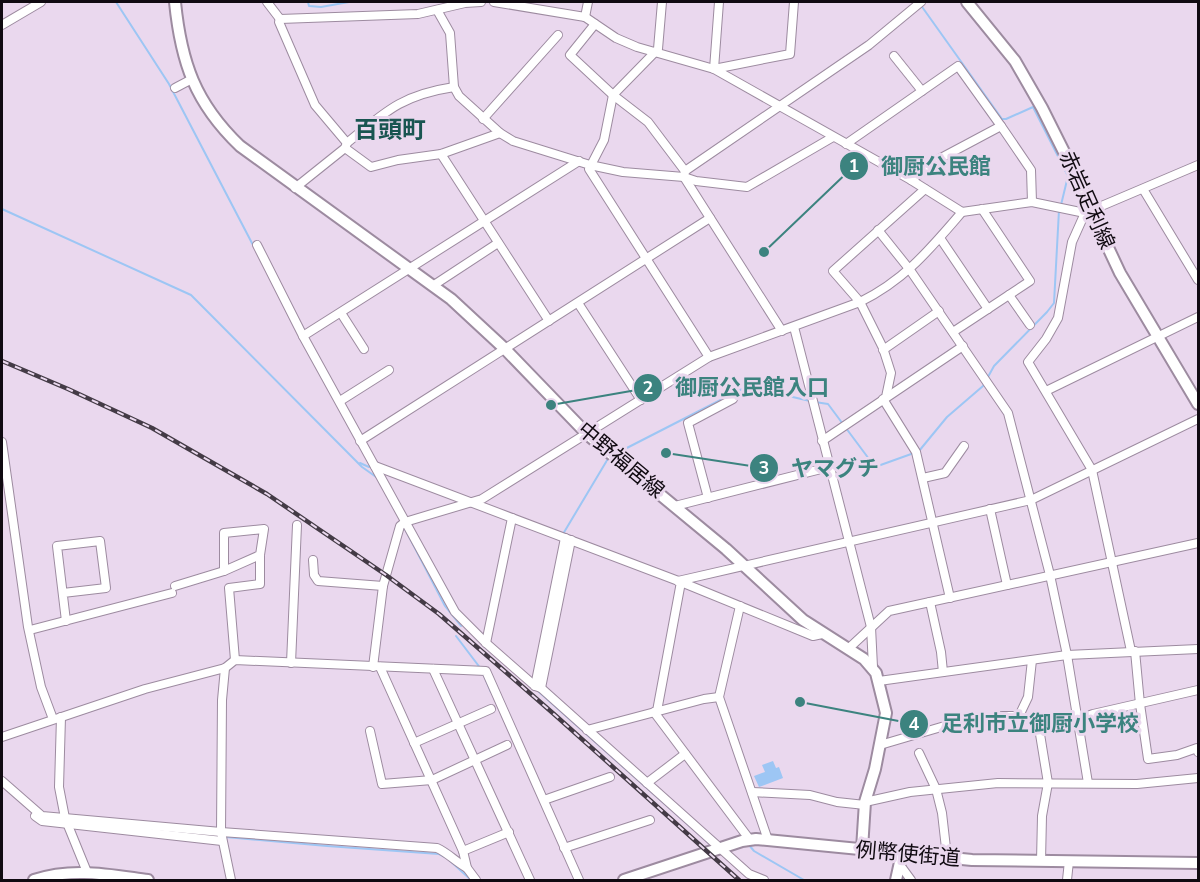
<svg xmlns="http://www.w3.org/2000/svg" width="1200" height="882" font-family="'Nunito Sans','Noto Sans JP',sans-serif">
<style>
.water{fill:#9dc6f4}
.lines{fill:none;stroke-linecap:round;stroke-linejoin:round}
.stream{stroke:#9dc6f4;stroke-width:2}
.minor-casing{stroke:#9d8ba0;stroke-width:10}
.major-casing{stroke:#9d8ba0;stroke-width:14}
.minor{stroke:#fff;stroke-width:8}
.major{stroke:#fff;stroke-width:10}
.rail-casing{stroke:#443b46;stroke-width:4.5}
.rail{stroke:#ead8ee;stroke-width:2;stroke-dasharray:7;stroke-linecap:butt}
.labels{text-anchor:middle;stroke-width:6;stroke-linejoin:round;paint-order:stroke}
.street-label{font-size:21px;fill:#100a11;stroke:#ead8ee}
.quarter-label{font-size:24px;font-weight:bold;fill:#195551;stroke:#ead8ee}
.leader{fill:none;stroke:#3c837f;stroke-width:2}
.callout-dot{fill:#3c837f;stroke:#ead8ee;stroke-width:2}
.mark-label{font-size:18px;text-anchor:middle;font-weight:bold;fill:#fff}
.callout-label{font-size:22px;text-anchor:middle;font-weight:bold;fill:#3c837f;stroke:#ead8ee;stroke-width:6;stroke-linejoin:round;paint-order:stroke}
</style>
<rect width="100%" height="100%" fill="#ead8ee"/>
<polygon class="water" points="773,761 776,768 779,767 783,778 759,787 754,776 765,772 762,765"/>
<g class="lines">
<g class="stream">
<polyline points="116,2 169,84 254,247"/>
<polyline points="308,2 309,6 321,7 349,2"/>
<polyline points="920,4 1002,119 1006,119 1033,107 1068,176 1061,205"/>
<polyline points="2,209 191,295 362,467 379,479"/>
<polyline points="815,402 828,404 875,467 914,453"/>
<polyline points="919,451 947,417 983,386 994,366 1047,312 1054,303 1059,210"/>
<polyline points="617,453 742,389 763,383 766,383 784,395 810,401"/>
<polyline points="360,463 369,467"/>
<polyline points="403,525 445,606 461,626"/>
<polyline points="563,534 609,457"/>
<polyline points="456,636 481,669"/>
<polyline points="483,673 491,692"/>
<polyline points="538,691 711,845"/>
<polyline points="181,833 327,846 439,854 447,858 471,880"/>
<polyline points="749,845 754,851 804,880"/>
</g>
<g class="minor-casing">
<g id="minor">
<polyline points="267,2 280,19 418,14 465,3 481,2"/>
<polyline points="494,2 585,17 616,38 637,47 714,69 911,180 962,212"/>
<polyline points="662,2 658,49 613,95 604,140 589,169 709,357"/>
<polyline points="719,2 714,69 790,54 794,2"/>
<polyline points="437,10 450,33 454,87 459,96 500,133 513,141 529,146 590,165 623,172 684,177 696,181 747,187 833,137"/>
<polyline points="585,17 588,2"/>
<polyline points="280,19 279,22 315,105 347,143"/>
<polyline points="595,24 570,55 613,95 648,122 685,171 684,177 782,331"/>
<polyline points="2,25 41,2"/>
<polyline points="894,56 922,91"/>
<polyline points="175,88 192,79"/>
<polyline points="483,119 558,35"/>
<polyline points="846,144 958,66 1001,126"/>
<polyline points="345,148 371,167 398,160 441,154 500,133"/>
<polyline points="441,154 549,321"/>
<polyline points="685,171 869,45 921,2"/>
<polyline points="911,180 939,159 1001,126 1031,170 1032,202"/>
<path d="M 295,188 L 345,148 L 347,143 C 386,111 402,95 454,87"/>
<polyline points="1143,189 1198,280"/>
<polyline points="1085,213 1072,242 1058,318 1046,339 1028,362 1092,470 1131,651"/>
<polyline points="878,230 910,270 1008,413 1050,575 1067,655 1088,783"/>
<polyline points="940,238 988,309"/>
<polyline points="257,245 303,336 455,612 486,643 535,686 541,688 749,874 764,880"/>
<polyline points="434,285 498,243"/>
<polyline points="1009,295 1030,325"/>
<polyline points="578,303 641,400"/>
<polyline points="341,313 364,349"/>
<polyline points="794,327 871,627 873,667"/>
<polyline points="953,332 1030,281 982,209"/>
<polyline points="303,336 579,161"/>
<polyline points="883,350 939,311"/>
<polyline points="1046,391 1198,317"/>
<polyline points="886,397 891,373 883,348 860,302 833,271 925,189"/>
<polyline points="883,399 916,452 950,598"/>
<polyline points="340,401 389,370"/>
<polyline points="360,441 710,218"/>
<polyline points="822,441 963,346"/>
<polyline points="2,442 28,627 41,687 53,719"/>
<polyline points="375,466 681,582 813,636 822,634"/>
<polyline points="923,478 945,473 964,446"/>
<polyline points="708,498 688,423 733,399"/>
<polyline points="675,506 829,467"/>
<polyline points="990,509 1007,585"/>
<polyline points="313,560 314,575 318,581 383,586"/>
<polyline points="678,581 1031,500 1198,419"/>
<polyline points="175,586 224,571"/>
<polyline points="63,593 106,588 100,541 57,546 66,621"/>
<polyline points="930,602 941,652 943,672"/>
<polyline points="740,606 719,697 768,840"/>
<polyline points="30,630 172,593"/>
<polyline points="486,643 512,518"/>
<polyline points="848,649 889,611 1198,543"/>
<polyline points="1135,651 1140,704 1148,759 1177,755 1197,748 1198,752"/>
<polyline points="235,660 229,588 260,584 260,555 264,529 224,533 224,571 260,555"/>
<polyline points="291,663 297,525"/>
<path d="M 373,667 L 383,586 L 400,526 L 405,522 L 482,499 L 709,357 L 860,302 C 905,280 930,249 962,212 L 1032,202 L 1085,213 L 1198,165"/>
<polyline points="380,667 463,851 467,868 476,880"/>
<polyline points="225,668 222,700 221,832 231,880"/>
<polyline points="433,669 530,880"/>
<polyline points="879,681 1067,655 1198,649"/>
<polyline points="535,686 565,538"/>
<polyline points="541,688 571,540"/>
<polyline points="657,711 681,582"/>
<polyline points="654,712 750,840"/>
<polyline points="1019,716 1028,697 1032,660"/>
<polyline points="61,717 59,787 65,818 87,872"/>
<polyline points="1038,722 1048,783 1042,816 1041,861"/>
<polyline points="587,730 704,699 719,697"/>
<polyline points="370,731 382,784 432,780 507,745"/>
<polyline points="2,737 145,689 225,668 235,660 486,671 579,880"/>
<polyline points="414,743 491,709"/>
<polyline points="880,745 965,720 1003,716 1019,716 1038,722 1062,725 1093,714 1198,690"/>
<polyline points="919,753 936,789 942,813 947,857"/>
<path d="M 2,781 L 42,816 L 221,832 L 437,848 C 448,853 456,862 467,868"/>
<polyline points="647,783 685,754"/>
<polyline points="752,792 810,795 837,802 865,805"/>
<polyline points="544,800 610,777"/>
<polyline points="865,802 910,792 998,783 1137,784 1198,778"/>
<polyline points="35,816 42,821 222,841"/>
<polyline points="564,848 650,820"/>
<polyline points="463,851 509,832"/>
<polyline points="900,865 911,880"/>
<polyline points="1067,880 1069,861"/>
</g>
</g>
<g class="major-casing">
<g id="major">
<path d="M 175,2 C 181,62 195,103 240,146 L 451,299 L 505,349 L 588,435 L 726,549 L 803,620 L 864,659 L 876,673 L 886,713 L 875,769 L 865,802 L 862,849"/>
<polyline points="967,2 1015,61 1042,108 1093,210 1105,241 1120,273 1198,404"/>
<path d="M 34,880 C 73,867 110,875 148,880"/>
<polyline points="624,880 742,841 756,839 972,860 1198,863"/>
<polyline points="896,880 902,853"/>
</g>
</g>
<use href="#minor" class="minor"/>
<use href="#major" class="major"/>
<g class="rail-casing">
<polyline id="rail" points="2,361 68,389 152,428 267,494 386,575 439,614 555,715 739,880"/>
</g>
<use href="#rail" class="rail"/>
</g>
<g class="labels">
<g class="street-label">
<text transform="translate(1087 200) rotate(66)" y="7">赤岩足利線</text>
<text transform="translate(621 460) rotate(40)" y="7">中野福居線</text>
<text transform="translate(908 854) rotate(5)" y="7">例幣使街道</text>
</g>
<g class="quarter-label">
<text x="390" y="138">百頭町</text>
</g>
</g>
<path class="leader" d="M764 252L854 166M551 405L648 388M666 453L764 468M800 702L914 724"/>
<g class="callout-dot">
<circle cx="764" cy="252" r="6"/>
<circle cx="551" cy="405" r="6"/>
<circle cx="666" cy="453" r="6"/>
<circle cx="800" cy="702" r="6"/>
<circle cx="854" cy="166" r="15"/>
<circle cx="648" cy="388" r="15"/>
<circle cx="764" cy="468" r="15"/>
<circle cx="914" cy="724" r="15"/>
</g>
<g class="mark-label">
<text x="854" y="172">1</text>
<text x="648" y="394">2</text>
<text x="764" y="474">3</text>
<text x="914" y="730">4</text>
</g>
<g class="callout-label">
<text x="936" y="174">御厨公民館</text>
<text x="752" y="395">御厨公民館入口</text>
<text x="835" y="476">ヤマグチ</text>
<text x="1040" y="731">足利市立御厨小学校</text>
</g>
<rect width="1200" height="882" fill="none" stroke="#100a11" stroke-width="6"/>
</svg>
